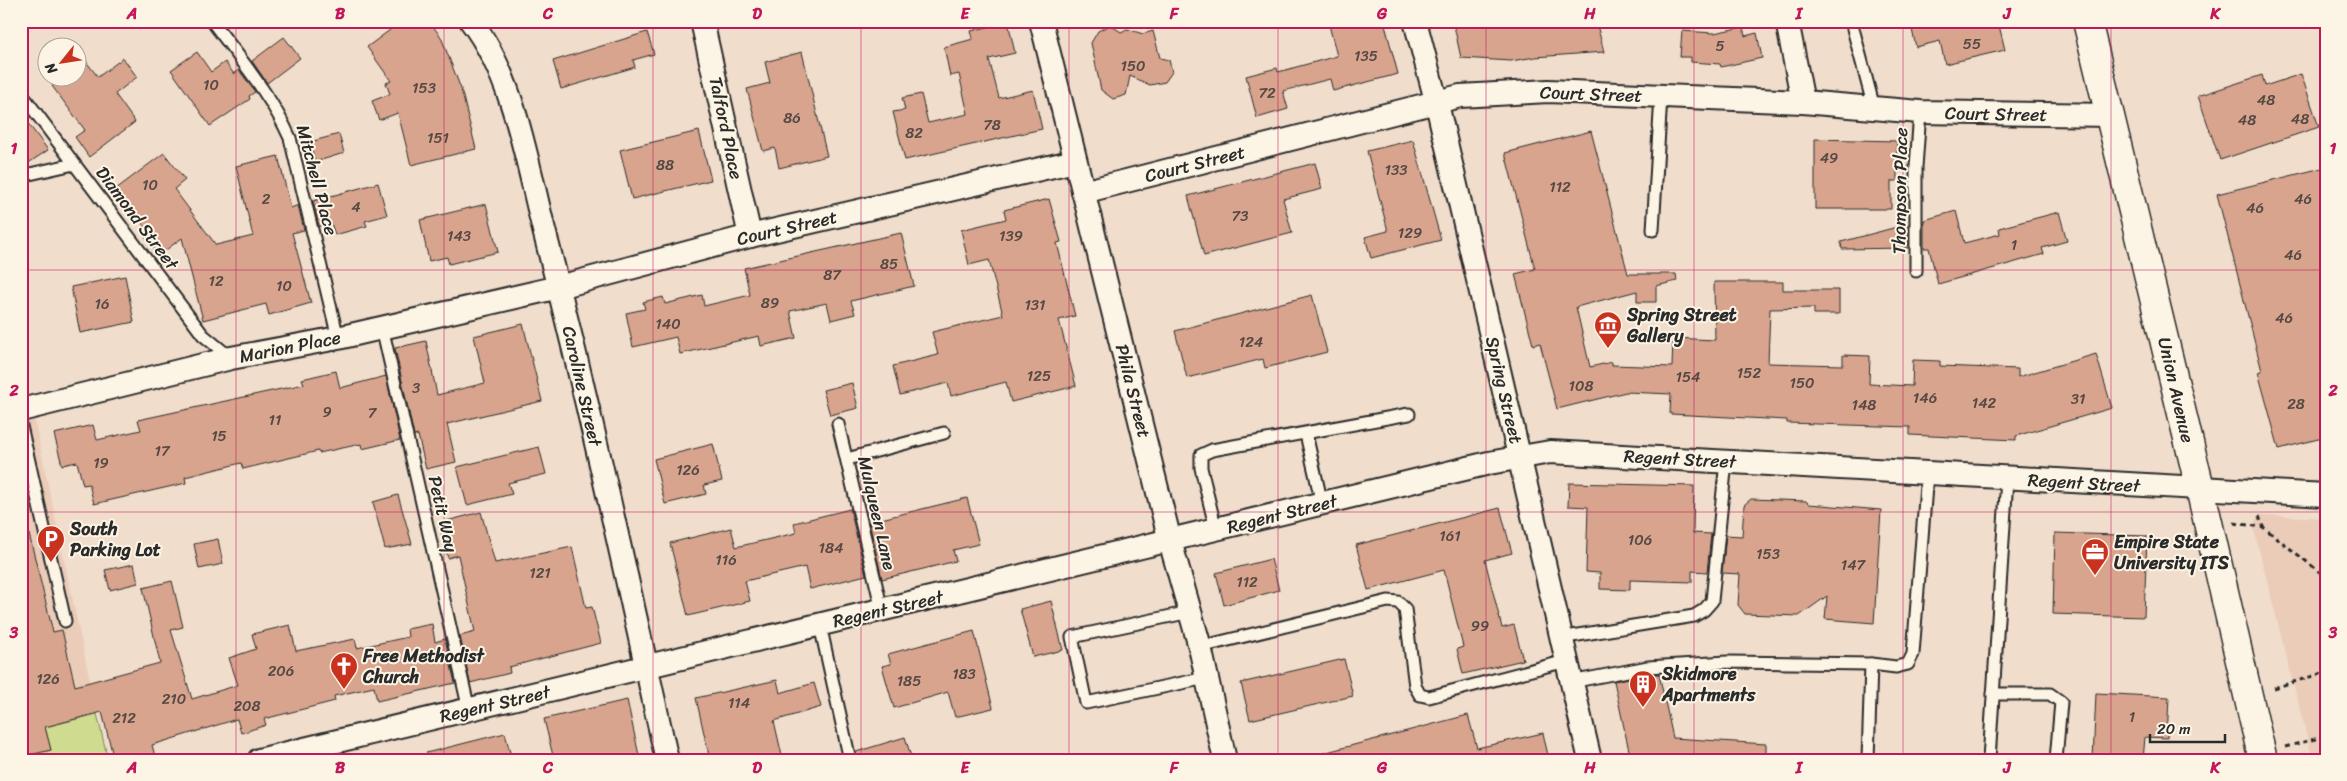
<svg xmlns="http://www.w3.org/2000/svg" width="2347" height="781" font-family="Sriracha,sans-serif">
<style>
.built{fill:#eaccb8}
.green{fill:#cfdb8f;stroke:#7d835d}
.building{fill:#d8a48d;stroke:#2b2b2b}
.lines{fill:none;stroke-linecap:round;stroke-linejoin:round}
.lane-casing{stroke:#2b2b2b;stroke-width:15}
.street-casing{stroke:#2b2b2b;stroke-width:26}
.secondary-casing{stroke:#2b2b2b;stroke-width:31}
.path{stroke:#2b2b2b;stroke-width:3;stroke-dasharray:5 4;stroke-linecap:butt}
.lane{stroke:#fcf5e5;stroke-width:11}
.street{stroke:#fcf5e5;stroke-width:22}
.secondary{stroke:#fcf5e5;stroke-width:28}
.grid{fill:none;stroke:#c2185b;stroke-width:1;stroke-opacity:0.55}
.labels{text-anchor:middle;stroke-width:4;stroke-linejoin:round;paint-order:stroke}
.number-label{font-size:15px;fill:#564944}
.street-label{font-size:18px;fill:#2b2b2b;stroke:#fcf5e5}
.poi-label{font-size:18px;font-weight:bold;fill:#2b2b2b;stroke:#fcf5e5;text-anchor:start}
.neatline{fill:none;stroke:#c2185b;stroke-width:2}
.grid-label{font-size:16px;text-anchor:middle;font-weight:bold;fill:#c2185b}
</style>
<rect width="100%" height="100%" fill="#f1ddcb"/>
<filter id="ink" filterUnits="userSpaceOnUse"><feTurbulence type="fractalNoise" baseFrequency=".02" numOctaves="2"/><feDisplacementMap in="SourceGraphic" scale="10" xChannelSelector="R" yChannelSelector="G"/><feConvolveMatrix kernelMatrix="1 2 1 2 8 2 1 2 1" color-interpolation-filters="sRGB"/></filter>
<g filter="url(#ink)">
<g class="built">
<polygon points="33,414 97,714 108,760 21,760 21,418"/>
<polygon points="2259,515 2326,518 2326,760 2313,760 2253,526"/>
</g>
<polygon class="green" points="97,714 108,760 21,760 21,757 51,750 45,727"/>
<g class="building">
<polygon points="402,21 429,21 441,37 461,89 476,149 411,165 398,113 379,120 372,101 390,94 386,83 391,81 367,47"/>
<polygon points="1328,21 1384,21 1398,74 1333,91 1330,79 1283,91 1288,109 1257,118 1246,76 1277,68 1278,72 1337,56"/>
<polygon points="1453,21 1596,21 1604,52 1535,57 1511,61 1461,58"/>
<polygon points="1910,21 1998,21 2005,50 1945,64 1940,41 1916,47"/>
<polygon points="1008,22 1015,53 989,59 999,98 1033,90 1042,129 905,160 893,112 905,110 902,98 921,94 928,123 968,114 959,74 950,76 944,47 973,39 971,31"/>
<polygon points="1110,25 1121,32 1127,29 1143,34 1153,31 1160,58 1169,60 1172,72 1165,82 1150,85 1130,76 1126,95 1113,99 1101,90 1091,43 1098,31"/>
<polygon points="1743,27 1745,36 1757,33 1762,58 1721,67 1720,64 1691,62 1691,57 1680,57 1682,31 1714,33"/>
<polygon points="647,32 654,54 633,60 635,67 561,89 553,61"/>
<polygon points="284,37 300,58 267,83 252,61"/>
<polygon points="78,51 98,77 123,58 137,77 115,94 135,122 89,157 75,137 85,130 52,86 63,78 78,78"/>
<polygon points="197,52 211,72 225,62 234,74 239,70 255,92 249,96 250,99 210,126 171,70"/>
<polygon points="802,52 827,156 779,168 775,148 763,151 747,89 770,83 765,62"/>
<polygon points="2301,74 2319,127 2220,160 2198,96 2262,75 2265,86"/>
<polygon points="21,114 48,150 21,168"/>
<polygon points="699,131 711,180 632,199 620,150"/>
<polygon points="1591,131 1628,274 1676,274 1677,281 1656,286 1656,302 1637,302 1637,291 1576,307 1590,367 1612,362 1612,365 1672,367 1673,338 1715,340 1714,282 1783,282 1783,290 1839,290 1839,314 1814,314 1814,308 1770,309 1768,363 1843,365 1843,355 1870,356 1869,384 1912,386 1913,360 1940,361 1940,366 2018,369 2018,377 2096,354 2112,408 2016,436 2016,440 1910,435 1910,427 1787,423 1787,420 1670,414 1671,394 1626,392 1557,409 1540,343 1533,345 1515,274 1535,269 1505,153"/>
<polygon points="339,134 344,153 315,162 310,142"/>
<polygon points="1815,139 1897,141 1897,181 1891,181 1891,209 1815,209"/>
<polygon points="1413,140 1441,240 1371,258 1365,237 1388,231 1367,151"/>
<polygon points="164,153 185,180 174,189 216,245 253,236 236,166 278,156 291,208 298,205 304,230 292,233 311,303 269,315 266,304 203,320 182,238 159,255 142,233 147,230 116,189"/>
<polygon points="1315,163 1322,189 1283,199 1292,233 1204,256 1188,196"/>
<polygon points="2326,167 2326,437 2279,449 2258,372 2262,371 2217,194"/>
<polygon points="378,183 387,215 365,221 367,226 335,235 331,223 319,226 313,201"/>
<polygon points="1049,199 1061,242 1057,243 1075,316 1059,320 1076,386 1011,402 1006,382 951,396 948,383 900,395 893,366 938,355 932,332 1003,315 989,260 969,265 961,230 1006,219 1004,210"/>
<polygon points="486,204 498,252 449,264 447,257 429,261 420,220"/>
<polygon points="1956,211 1964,243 2000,234 1999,228 2059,212 2067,241 2042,248 2044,254 1938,284 1929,248 1924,248 1924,220"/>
<polygon points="1908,224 1908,248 1842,249 1841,242"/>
<polygon points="901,233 914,286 851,301 855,314 831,320 827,303 790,311 796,338 761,346 759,336 680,354 676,337 633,347 626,313 645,309 643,302 663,297 665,304 702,295 704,306 750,295 744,268"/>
<polygon points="125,276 134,322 80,333 71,287"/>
<polygon points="1312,295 1327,352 1265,368 1263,359 1187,378 1175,331"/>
<polygon points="523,324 542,401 447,424 456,462 426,469 418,435 414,436 395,348 426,341 437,395 485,383 474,336"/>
<polygon points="336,371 340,388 386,376 400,440 362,449 361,444 319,453 318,451 243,469 241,463 185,477 186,483 94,504 89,484 83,485 77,462 62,465 54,434 93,425 97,440 141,430 138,420 304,384 302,379"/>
<polygon points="852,383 858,408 830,415 823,390"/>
<polygon points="713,444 722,481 704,485 706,494 665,504 654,459"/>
<polygon points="539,447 546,474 508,483 512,494 467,505 457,467"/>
<polygon points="1569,483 1694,486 1693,533 1711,534 1707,572 1692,571 1692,582 1630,580 1630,590 1600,589 1600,573 1586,572 1588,507 1568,506"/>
<polygon points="398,495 412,544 385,549 373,502"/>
<polygon points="967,498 979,544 953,550 956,561 882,579 869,522"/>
<polygon points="1751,499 1806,501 1809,504 1881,510 1874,623 1825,619 1827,596 1799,616 1745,614 1738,605 1740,574 1722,573 1726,535 1742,536 1744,505"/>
<polygon points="1500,508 1512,553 1485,560 1502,628 1514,625 1523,660 1463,674 1457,649 1463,647 1444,570 1368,590 1356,545"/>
<polygon points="850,509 866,575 810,589 805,567 745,581 750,601 688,616 670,543 731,528 736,547 796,533 794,523"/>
<polygon points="481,512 495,563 572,547 586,608 592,607 601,643 509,667 510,673 470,683 460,636 475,632 458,555 448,558 439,523"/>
<polygon points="2055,533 2147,536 2144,617 2053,614"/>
<polygon points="21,534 29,534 53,632 62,630 75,686 160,663 143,588 172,581 183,627 171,630 192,699 238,685 229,658 256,649 252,634 290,625 296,651 355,639 357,648 408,637 407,629 432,624 435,642 445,639 455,683 377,701 374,687 334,696 335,701 264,719 266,725 241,733 237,719 152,745 155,756 139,760 114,760 102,712 45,727 51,750 21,757"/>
<polygon points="218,539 223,564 199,569 194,544"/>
<polygon points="1271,559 1279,590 1224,605 1216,573"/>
<polygon points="134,564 138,583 110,590 105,570"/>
<polygon points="1051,601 1063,650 1033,657 1020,609"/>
<polygon points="974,631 993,708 955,717 948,692 894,708 882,666 891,664 888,654"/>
<polygon points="1344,659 1353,696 1250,720 1241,683"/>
<polygon points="1649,674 1659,674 1673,738 1766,744 1766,760 1631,760 1614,681"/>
<polygon points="777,680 780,693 814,683 821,707 774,721 783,760 710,760 696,698"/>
<polygon points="2096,693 2169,697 2167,738 2145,737 2143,760 2093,760"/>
<polygon points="627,700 640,760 554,760 544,719"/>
<polygon points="1468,715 1477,748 1543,733 1549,760 1324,760 1323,753"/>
<polygon points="505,733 512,760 427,760 426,753"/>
<polygon points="905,737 912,760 857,760 856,752"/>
</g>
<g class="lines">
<g class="lane-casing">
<g id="lane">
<path d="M 212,21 C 240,59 271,95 290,138 L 338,338"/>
<polyline points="1851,21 1874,108"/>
<polyline points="21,93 203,335 231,358"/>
<polyline points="21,176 74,164"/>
<polyline points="1653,230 1661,96"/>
<polyline points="1916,271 1916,167 1920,112"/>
<polyline points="382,327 469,710"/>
<polyline points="838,424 882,610"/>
<polyline points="21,426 65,621"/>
<polyline points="1306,434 1322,504"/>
<polyline points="847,459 944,433"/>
<polyline points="1216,530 1201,468 1201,455 1212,450 1409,414"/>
<polyline points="1190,612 1072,637 1086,703 1206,678"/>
<polyline points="820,625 850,760"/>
<polyline points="1560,638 1694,616 1704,610 1712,601 1726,461"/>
<polyline points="1200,647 1388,601 1398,602 1405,609 1415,686 1420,695 1429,697 1566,661"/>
<polyline points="1571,682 1648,667 1727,662 1871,664 1896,667 1908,664 1913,654 1927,473"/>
<polyline points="1993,694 2050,694 2061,702 2056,760"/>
<polyline points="1868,760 1871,664"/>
<polyline points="1989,760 2007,478"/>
</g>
</g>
<g class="street-casing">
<g id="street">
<path d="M 471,21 C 515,79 527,164 545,234 C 590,408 628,584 667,760"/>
<polyline points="702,21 750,236"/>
<polyline points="1041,21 1170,541 1200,647 1225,760"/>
<polyline points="1415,21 1437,104 1590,760"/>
<polyline points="1787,21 1803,102"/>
<polyline points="1083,192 1460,96 1548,91 1803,102 1920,112 2111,115"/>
<polyline points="21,410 231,358 338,338 559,287 750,236 1075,161"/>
<polyline points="259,760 1489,463 1550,452 2326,495"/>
</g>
</g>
<g class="secondary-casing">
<polyline id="secondary" points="2087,21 2200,488 2263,760"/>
</g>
<g class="path">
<polyline points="2259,516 2263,527"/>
<polyline points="2234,523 2263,527 2326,577"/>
<polyline points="2274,688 2326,672"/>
<polyline points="2285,747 2326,736"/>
</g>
<use href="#lane" class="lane"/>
<use href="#street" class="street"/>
<use href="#secondary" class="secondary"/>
</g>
</g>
<path class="grid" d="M 236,21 L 236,760M 444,21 L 444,760M 653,21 L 653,760M 861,21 L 861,760M 1069,21 L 1069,760M 1278,21 L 1278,760M 1486,21 L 1486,760M 1694,21 L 1694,760M 1903,21 L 1903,760M 2111,21 L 2111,760M 21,270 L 2326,270M 21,512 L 2326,512"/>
<defs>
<g id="museum-pin" transform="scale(1.4375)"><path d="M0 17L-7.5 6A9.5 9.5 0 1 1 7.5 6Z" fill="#c8321e" stroke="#fcf5e5"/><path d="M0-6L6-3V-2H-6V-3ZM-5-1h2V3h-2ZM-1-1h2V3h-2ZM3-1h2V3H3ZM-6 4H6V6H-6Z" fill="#fff"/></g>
<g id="parking-pin" transform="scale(1.4375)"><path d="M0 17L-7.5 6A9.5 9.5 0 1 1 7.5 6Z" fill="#c8321e" stroke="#fcf5e5"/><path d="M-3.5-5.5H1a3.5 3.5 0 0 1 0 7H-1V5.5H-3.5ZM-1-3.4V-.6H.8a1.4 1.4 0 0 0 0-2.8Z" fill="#fff"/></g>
<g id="office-pin" transform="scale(1.4375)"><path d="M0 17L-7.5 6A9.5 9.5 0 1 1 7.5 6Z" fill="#c8321e" stroke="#fcf5e5"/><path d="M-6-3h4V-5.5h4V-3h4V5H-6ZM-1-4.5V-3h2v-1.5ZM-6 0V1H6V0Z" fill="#fff"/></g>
<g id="church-pin" transform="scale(1.4375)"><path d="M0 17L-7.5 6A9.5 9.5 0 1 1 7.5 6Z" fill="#c8321e" stroke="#fcf5e5"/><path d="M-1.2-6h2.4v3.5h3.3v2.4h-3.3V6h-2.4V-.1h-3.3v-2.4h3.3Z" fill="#fff"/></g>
<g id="building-pin" transform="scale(1.4375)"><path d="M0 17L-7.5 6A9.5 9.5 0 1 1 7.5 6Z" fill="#c8321e" stroke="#fcf5e5"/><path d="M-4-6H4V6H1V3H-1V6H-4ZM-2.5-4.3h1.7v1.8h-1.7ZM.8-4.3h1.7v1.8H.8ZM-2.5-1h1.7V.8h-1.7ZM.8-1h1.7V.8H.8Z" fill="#fff"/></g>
</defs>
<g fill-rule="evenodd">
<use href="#museum-pin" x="1608" y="325"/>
<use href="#parking-pin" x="51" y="539"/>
<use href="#office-pin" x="2095" y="552"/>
<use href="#church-pin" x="344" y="666"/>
<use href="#building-pin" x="1643" y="684"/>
</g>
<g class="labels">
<g class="number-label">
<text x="1972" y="49">55</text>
<text x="1720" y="51">5</text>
<text x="1366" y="61">135</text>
<text x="1133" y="71">150</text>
<text x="211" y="90">10</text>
<text x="424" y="93">153</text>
<text x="1267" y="98">72</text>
<text x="2266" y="105">48</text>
<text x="792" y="123">86</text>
<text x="2300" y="124">48</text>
<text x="2247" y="125">48</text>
<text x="992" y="130">78</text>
<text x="914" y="138">82</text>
<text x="438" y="143">151</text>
<text x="1829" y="163">49</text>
<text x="665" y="170">88</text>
<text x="1396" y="175">133</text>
<text x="150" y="190">10</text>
<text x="1560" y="192">112</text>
<text x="266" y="204">2</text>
<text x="2303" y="204">46</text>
<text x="356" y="212">4</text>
<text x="2255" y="213">46</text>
<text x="1240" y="221">73</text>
<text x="1410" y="238">129</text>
<text x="459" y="241">143</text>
<text x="1011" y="241">139</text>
<text x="2014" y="250">1</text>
<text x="2293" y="260">46</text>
<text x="889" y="269">85</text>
<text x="832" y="280">87</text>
<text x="216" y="286">12</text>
<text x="284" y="291">10</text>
<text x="770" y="308">89</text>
<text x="102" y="309">16</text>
<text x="1035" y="310">131</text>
<text x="2284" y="323">46</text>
<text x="668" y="329">140</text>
<text x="1251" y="347">124</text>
<text x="1749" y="378">152</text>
<text x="1039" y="381">125</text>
<text x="1688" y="382">154</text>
<text x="1802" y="388">150</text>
<text x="1581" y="391">108</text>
<text x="416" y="393">3</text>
<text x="1925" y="403">146</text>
<text x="2078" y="404">31</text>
<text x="1984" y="408">142</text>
<text x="2296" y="409">28</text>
<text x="1864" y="410">148</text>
<text x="327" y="417">9</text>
<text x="372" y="418">7</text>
<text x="275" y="425">11</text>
<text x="219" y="441">15</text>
<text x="162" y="456">17</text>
<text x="101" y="468">19</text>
<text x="688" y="475">126</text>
<text x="1450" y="541">161</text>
<text x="1640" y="545">106</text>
<text x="831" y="553">184</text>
<text x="1768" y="559">153</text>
<text x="726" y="565">116</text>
<text x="1853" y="570">147</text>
<text x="540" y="578">121</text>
<text x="1247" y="587">112</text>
<text x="1480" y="631">99</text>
<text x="281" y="676">206</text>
<text x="964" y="679">183</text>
<text x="48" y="684">126</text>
<text x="909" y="686">185</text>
<text x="174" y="704">210</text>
<text x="739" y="708">114</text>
<text x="247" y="711">208</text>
<text x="2132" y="722">1</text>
<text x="124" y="723">212</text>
</g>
<g class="street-label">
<text transform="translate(1591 94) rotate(2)" y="6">Court Street</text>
<text transform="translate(1996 114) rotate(1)" y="6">Court Street</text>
<text transform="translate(726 128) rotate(78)" y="6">Talford Place</text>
<text transform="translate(1195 164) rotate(-14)" y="6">Court Street</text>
<text transform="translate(317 180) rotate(75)" y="6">Mitchell Place</text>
<text transform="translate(1900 191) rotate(-89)" y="6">Thompson Place</text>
<text transform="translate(137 218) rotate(53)" y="6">Diamond Street</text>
<text transform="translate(787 228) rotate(-13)" y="6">Court Street</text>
<text transform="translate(290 347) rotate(-11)" y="6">Marion Place</text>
<text transform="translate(582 386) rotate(77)" y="6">Caroline Street</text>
<text transform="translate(1504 390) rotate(77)" y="6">Spring Street</text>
<text transform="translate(2176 390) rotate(77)" y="6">Union Avenue</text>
<text transform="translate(1133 391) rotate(76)" y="6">Phila Street</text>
<text transform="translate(1680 459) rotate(3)" y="6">Regent Street</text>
<text transform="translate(2084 483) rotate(3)" y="6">Regent Street</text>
<text transform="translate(877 513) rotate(77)" y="6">Mulqueen Lane</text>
<text transform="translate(443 514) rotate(77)" y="6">Petit Way</text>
<text transform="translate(1282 514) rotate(-14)" y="6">Regent Street</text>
<text transform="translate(888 609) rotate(-13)" y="6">Regent Street</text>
<text transform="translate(495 704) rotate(-13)" y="6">Regent Street</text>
</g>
<g class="poi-label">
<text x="1627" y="321">Spring Street<tspan x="1627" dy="21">Gallery</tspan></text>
<text x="70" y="535">South<tspan x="70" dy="21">Parking Lot</tspan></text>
<text x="2114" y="548">Empire State<tspan x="2114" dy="21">University ITS</tspan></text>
<text x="363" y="662">Free Methodist<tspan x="363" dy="21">Church</tspan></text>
<text x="1662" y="680">Skidmore<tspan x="1662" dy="21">Apartments</tspan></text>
</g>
</g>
<rect width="2347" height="781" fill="none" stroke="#fcf5e5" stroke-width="55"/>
<g transform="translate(62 62) rotate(240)"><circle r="24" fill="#fcf5e5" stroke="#a8a49b"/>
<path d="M0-4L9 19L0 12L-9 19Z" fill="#c8321e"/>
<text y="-8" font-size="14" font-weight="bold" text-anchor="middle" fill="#2b2b2b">N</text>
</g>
<path d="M2150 734v8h75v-8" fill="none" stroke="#2b2b2b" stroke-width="2.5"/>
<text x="2157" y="734" font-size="15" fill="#2b2b2b" stroke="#fcf5e5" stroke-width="4" paint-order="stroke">20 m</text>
<rect x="28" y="28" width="2292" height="726" class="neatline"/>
<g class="grid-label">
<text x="132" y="19">A</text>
<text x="340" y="19">B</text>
<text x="548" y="19">C</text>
<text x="757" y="19">D</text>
<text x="965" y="19">E</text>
<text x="1174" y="19">F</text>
<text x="1382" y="19">G</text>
<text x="1590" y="19">H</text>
<text x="1799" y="19">I</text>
<text x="2007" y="19">J</text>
<text x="2215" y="19">K</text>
<text x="14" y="154">1</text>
<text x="2333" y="154">1</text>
<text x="14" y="396">2</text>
<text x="2333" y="396">2</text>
<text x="14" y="638">3</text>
<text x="2333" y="638">3</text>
<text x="132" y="773">A</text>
<text x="340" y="773">B</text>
<text x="548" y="773">C</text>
<text x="757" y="773">D</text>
<text x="965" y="773">E</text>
<text x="1174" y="773">F</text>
<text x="1382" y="773">G</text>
<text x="1590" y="773">H</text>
<text x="1799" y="773">I</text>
<text x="2007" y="773">J</text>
<text x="2215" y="773">K</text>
</g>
</svg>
